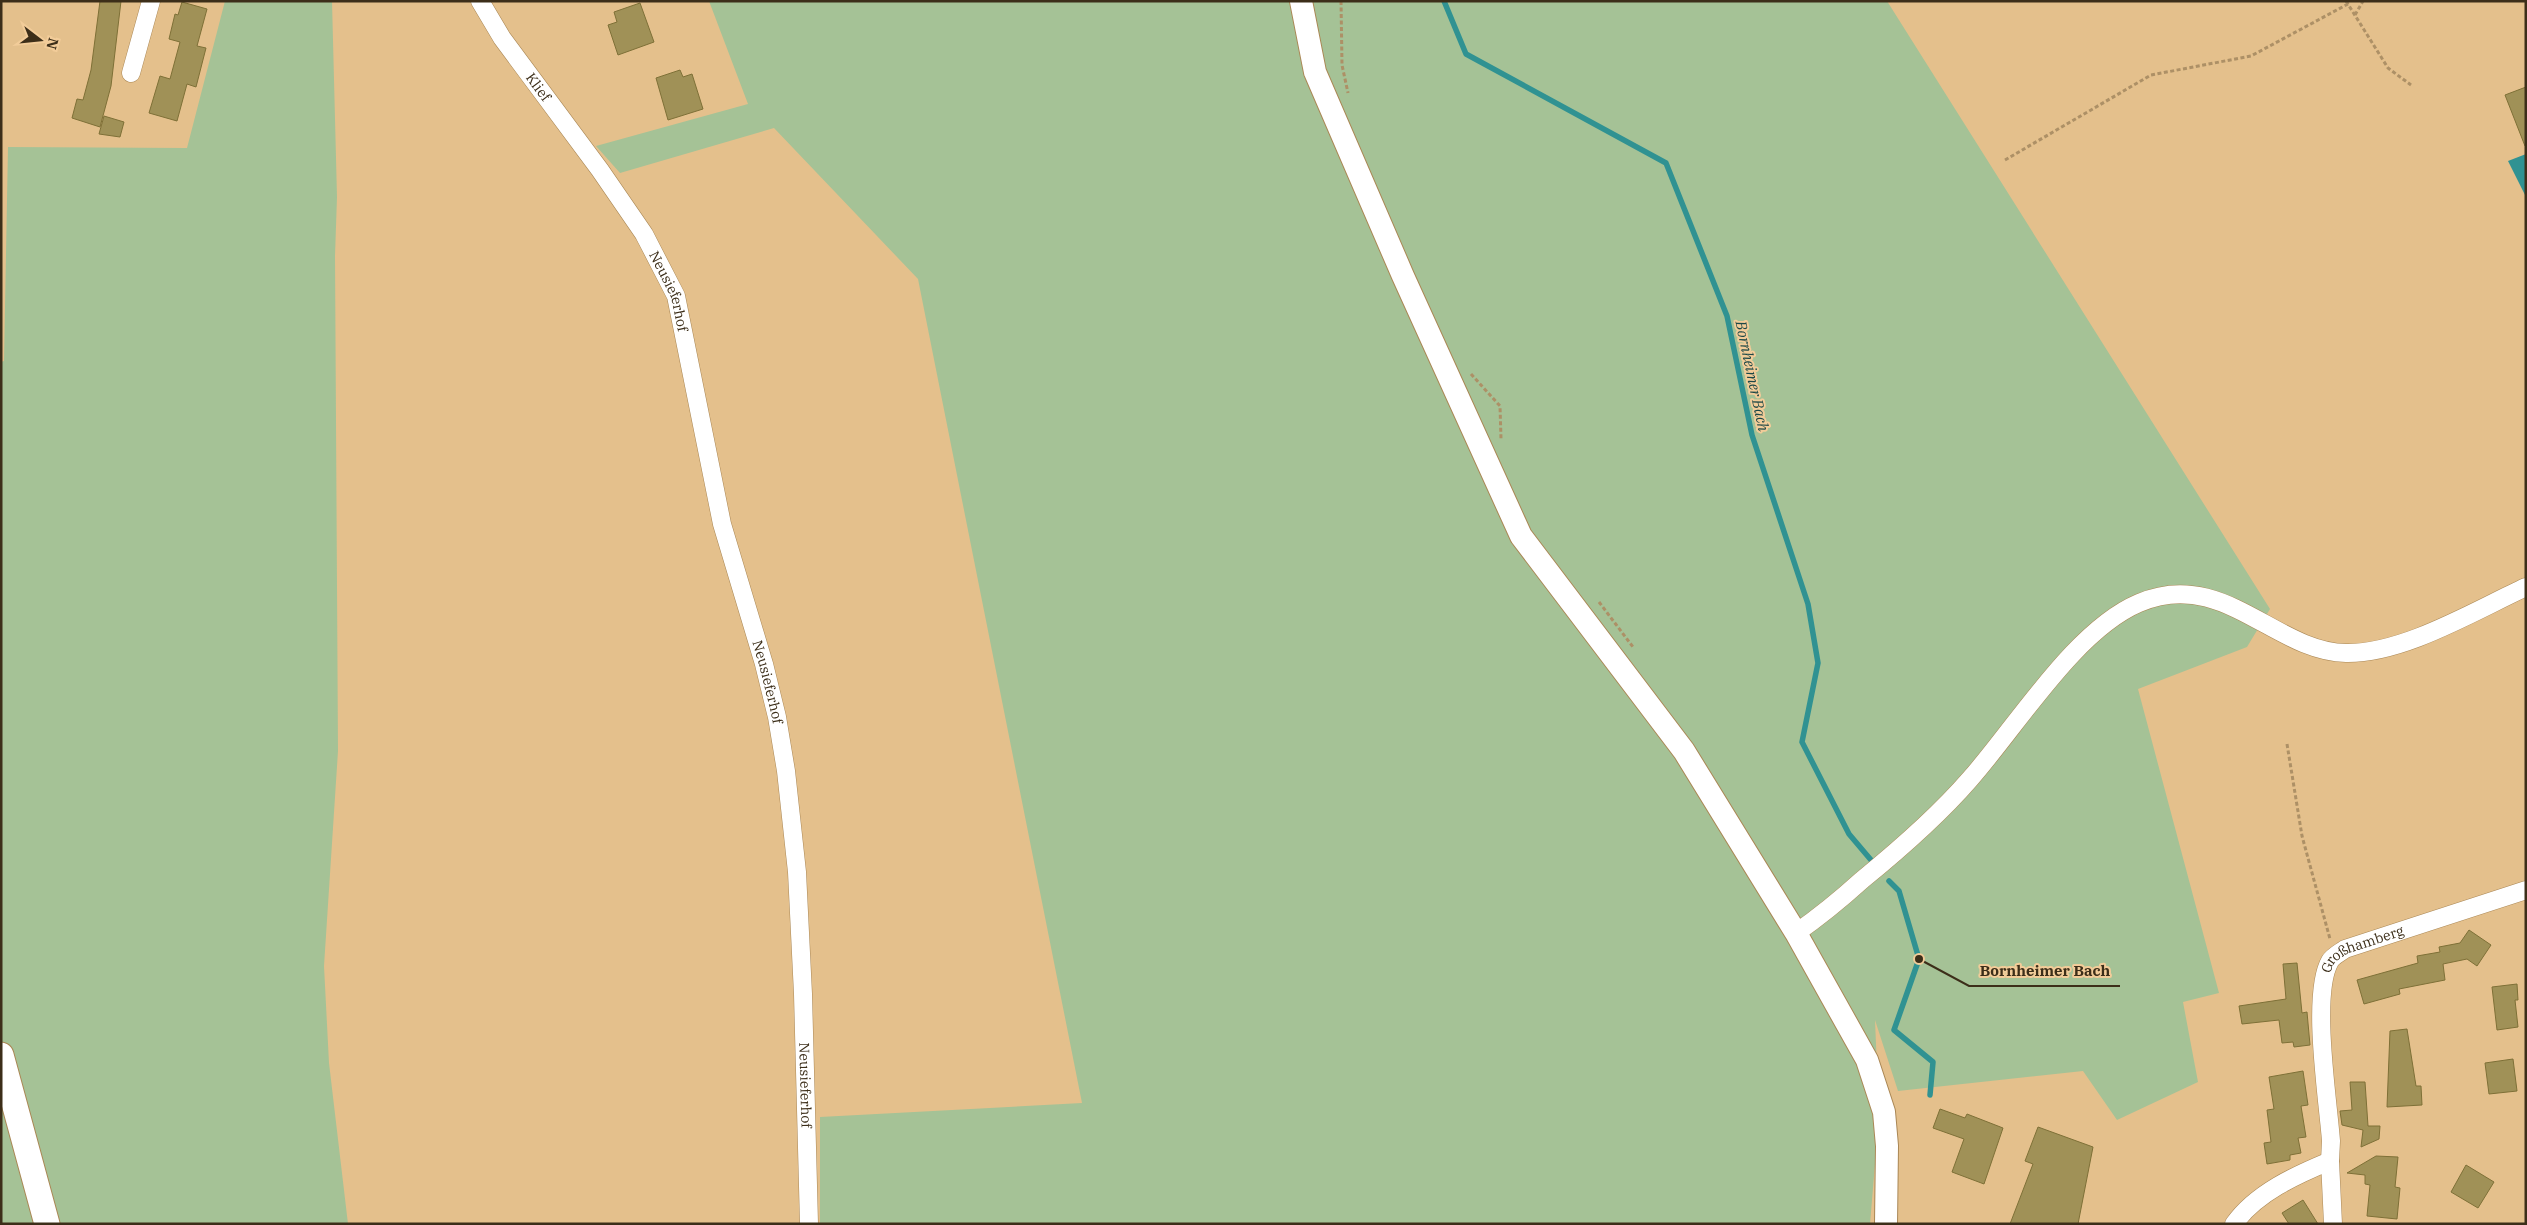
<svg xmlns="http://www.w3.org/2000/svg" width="2527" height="1225" font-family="'IBM Plex Serif',serif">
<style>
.green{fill:#a5c296}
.water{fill:#309292}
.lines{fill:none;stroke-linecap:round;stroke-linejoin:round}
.stream{stroke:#309292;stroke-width:5.5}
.building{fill:#a09157;stroke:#7e7037}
.minor-casing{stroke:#aa8755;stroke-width:19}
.tertiary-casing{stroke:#aa8755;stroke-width:24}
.secondary-casing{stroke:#aa8755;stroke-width:27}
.path{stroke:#ad9066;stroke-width:3;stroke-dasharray:4 2.5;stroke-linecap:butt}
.minor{stroke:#fff;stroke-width:18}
.tertiary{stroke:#fff;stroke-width:22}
.secondary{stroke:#fff;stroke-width:25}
.labels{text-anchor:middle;stroke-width:4;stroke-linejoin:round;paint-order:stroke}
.street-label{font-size:14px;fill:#3c2e19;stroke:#f2cc99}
.water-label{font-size:15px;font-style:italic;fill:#1c4747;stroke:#f2cc99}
.leader{fill:none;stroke:#3c2e19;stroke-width:2}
.callout-dot{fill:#3c2e19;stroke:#f2cc99;stroke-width:2}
.callout-label{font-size:15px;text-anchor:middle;font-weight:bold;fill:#3c2e19;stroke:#f2cc99;stroke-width:4;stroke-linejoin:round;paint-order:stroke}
</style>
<rect width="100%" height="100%" fill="#e4c08c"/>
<g class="green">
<polygon points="225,1 332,1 337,197 335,256 338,751 324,966 329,1063 348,1224 1,1224 1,362 4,361 8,147 187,148"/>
<polygon points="709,1 1887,1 2270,609 2247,647 2138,689 2219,993 2183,1002 2198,1082 2117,1120 2083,1071 1898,1091 1875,1020 1879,1116 1870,1224 820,1224 820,1117 1082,1103 918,279 774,128 620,173 596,146 748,104"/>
</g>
<polygon class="water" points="2526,154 2526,197 2508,161"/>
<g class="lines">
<g class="stream">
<polyline points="1444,1 1466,54 1666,163 1727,316 1752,435 1808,604 1818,663 1802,742 1849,834 1871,860"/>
<polyline points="1889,881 1899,891 1919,959 1894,1030 1933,1062 1930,1095"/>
</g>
</g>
<g class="building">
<polygon points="100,1 121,1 111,86 100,127 72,118 77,99 83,100 91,70"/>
<polygon points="182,2 207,9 197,46 206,48 196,87 187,84 177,121 149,113 160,76 170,79 180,42 169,39 175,14 178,15"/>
<polygon points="640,3 654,42 618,55 608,25 617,22 614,12"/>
<polygon points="680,70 683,77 692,74 703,109 668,120 656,78"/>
<polygon points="2526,87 2526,146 2525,146 2505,95"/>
<polygon points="104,116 124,122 120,137 99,134"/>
<polygon points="2469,930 2491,945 2477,966 2467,959 2443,964 2445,980 2399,989 2400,994 2364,1004 2357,980 2418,963 2417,956 2440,952 2439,947 2460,943"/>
<polygon points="2297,963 2302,1013 2307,1012 2310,1045 2294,1047 2293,1042 2282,1043 2279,1020 2242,1024 2239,1006 2286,999 2283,964"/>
<polygon points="2517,984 2518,1000 2515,1000 2518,1027 2497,1030 2492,987"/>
<polygon points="2407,1029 2416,1086 2421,1086 2422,1105 2387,1107 2390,1031"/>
<polygon points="2513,1059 2517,1091 2489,1094 2485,1063"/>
<polygon points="2303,1071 2308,1105 2301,1106 2306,1137 2298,1138 2301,1153 2290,1155 2290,1160 2267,1164 2264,1143 2271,1142 2267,1110 2274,1109 2269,1077"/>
<polygon points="2350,1082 2365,1082 2368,1126 2380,1126 2379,1139 2361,1147 2363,1130 2342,1125 2340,1111 2352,1110"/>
<polygon points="1940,1109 1965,1118 1967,1114 2003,1128 1984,1184 1952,1172 1964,1139 1933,1128"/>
<polygon points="2038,1127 2093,1147 2078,1224 2010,1224 2033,1164 2025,1161"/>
<polygon points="2376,1156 2398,1157 2395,1187 2400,1188 2397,1219 2367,1216 2370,1185 2365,1184 2365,1175 2347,1173"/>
<polygon points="2466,1165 2494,1182 2478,1208 2451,1192"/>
<polygon points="2303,1200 2318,1224 2289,1224 2282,1213"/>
</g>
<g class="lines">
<g class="minor-casing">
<g id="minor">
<path id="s1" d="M 480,1 L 502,38 L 600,170 L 644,234 L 676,296 L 722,524 L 764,664 L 777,717 L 786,771 L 797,872 L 803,994 L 809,1224"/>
<polyline points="131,73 151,1"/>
<path d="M 1796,933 C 1819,917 1841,899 1862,880 C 1900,849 1938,816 1970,779 C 2017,726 2075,630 2139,603 C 2222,567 2275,652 2346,653 C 2403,654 2474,611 2526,587"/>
<path d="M 2234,1224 C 2256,1193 2296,1175 2330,1161"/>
<path id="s2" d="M 2333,1224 L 2330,1161 L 2331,1141 C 2328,1100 2311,994 2330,961 C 2333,956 2341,952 2345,949 L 2526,890"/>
</g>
</g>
<g class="tertiary-casing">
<polyline id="tertiary" points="1301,1 1315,72 1403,276 1521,536 1684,751 1796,933 1867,1060 1884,1112 1887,1146 1886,1224"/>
</g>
<g class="secondary-casing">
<polyline id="secondary" points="1,1055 47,1224"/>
</g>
<g class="path">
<polyline points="1341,1 1342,65 1348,93"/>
<polyline points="2346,1 2388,68 2411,85"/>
<polyline points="2355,15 2363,1"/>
<polyline points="2005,160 2151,75 2251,56 2348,4"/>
<polyline points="1471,374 1500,406 1501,439"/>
<polyline points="1599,602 1633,647"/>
<polyline points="2287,744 2302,836 2330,939"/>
</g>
<use href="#minor" class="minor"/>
<use href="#tertiary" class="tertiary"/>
<use href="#secondary" class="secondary"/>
</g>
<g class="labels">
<g class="street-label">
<text dy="5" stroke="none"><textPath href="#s1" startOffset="104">Klief</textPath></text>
<text dy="5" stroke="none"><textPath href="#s1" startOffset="348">Neusieferhof</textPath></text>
<text dy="5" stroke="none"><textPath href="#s1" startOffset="752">Neusieferhof</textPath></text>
<text dy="5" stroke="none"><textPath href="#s2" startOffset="299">Großhamberg</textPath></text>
<text dy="5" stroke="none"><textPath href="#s1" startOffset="1158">Neusieferhof</textPath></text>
</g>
<g class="water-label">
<text transform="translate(1752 376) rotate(78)" y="5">Bornheimer Bach</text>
</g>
</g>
<path class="leader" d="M1919 959L1969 986H2120"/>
<circle class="callout-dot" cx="1919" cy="959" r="5"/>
<g class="callout-label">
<text x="2045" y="976">Bornheimer Bach</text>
</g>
<rect width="2527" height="1225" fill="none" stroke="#3c2e19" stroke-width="5"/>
<g transform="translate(40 40) rotate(106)" stroke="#f2cc99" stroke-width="4" paint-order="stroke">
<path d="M0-4L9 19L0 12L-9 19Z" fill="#3c2e19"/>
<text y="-8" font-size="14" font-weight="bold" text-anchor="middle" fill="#3c2e19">N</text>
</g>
</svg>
